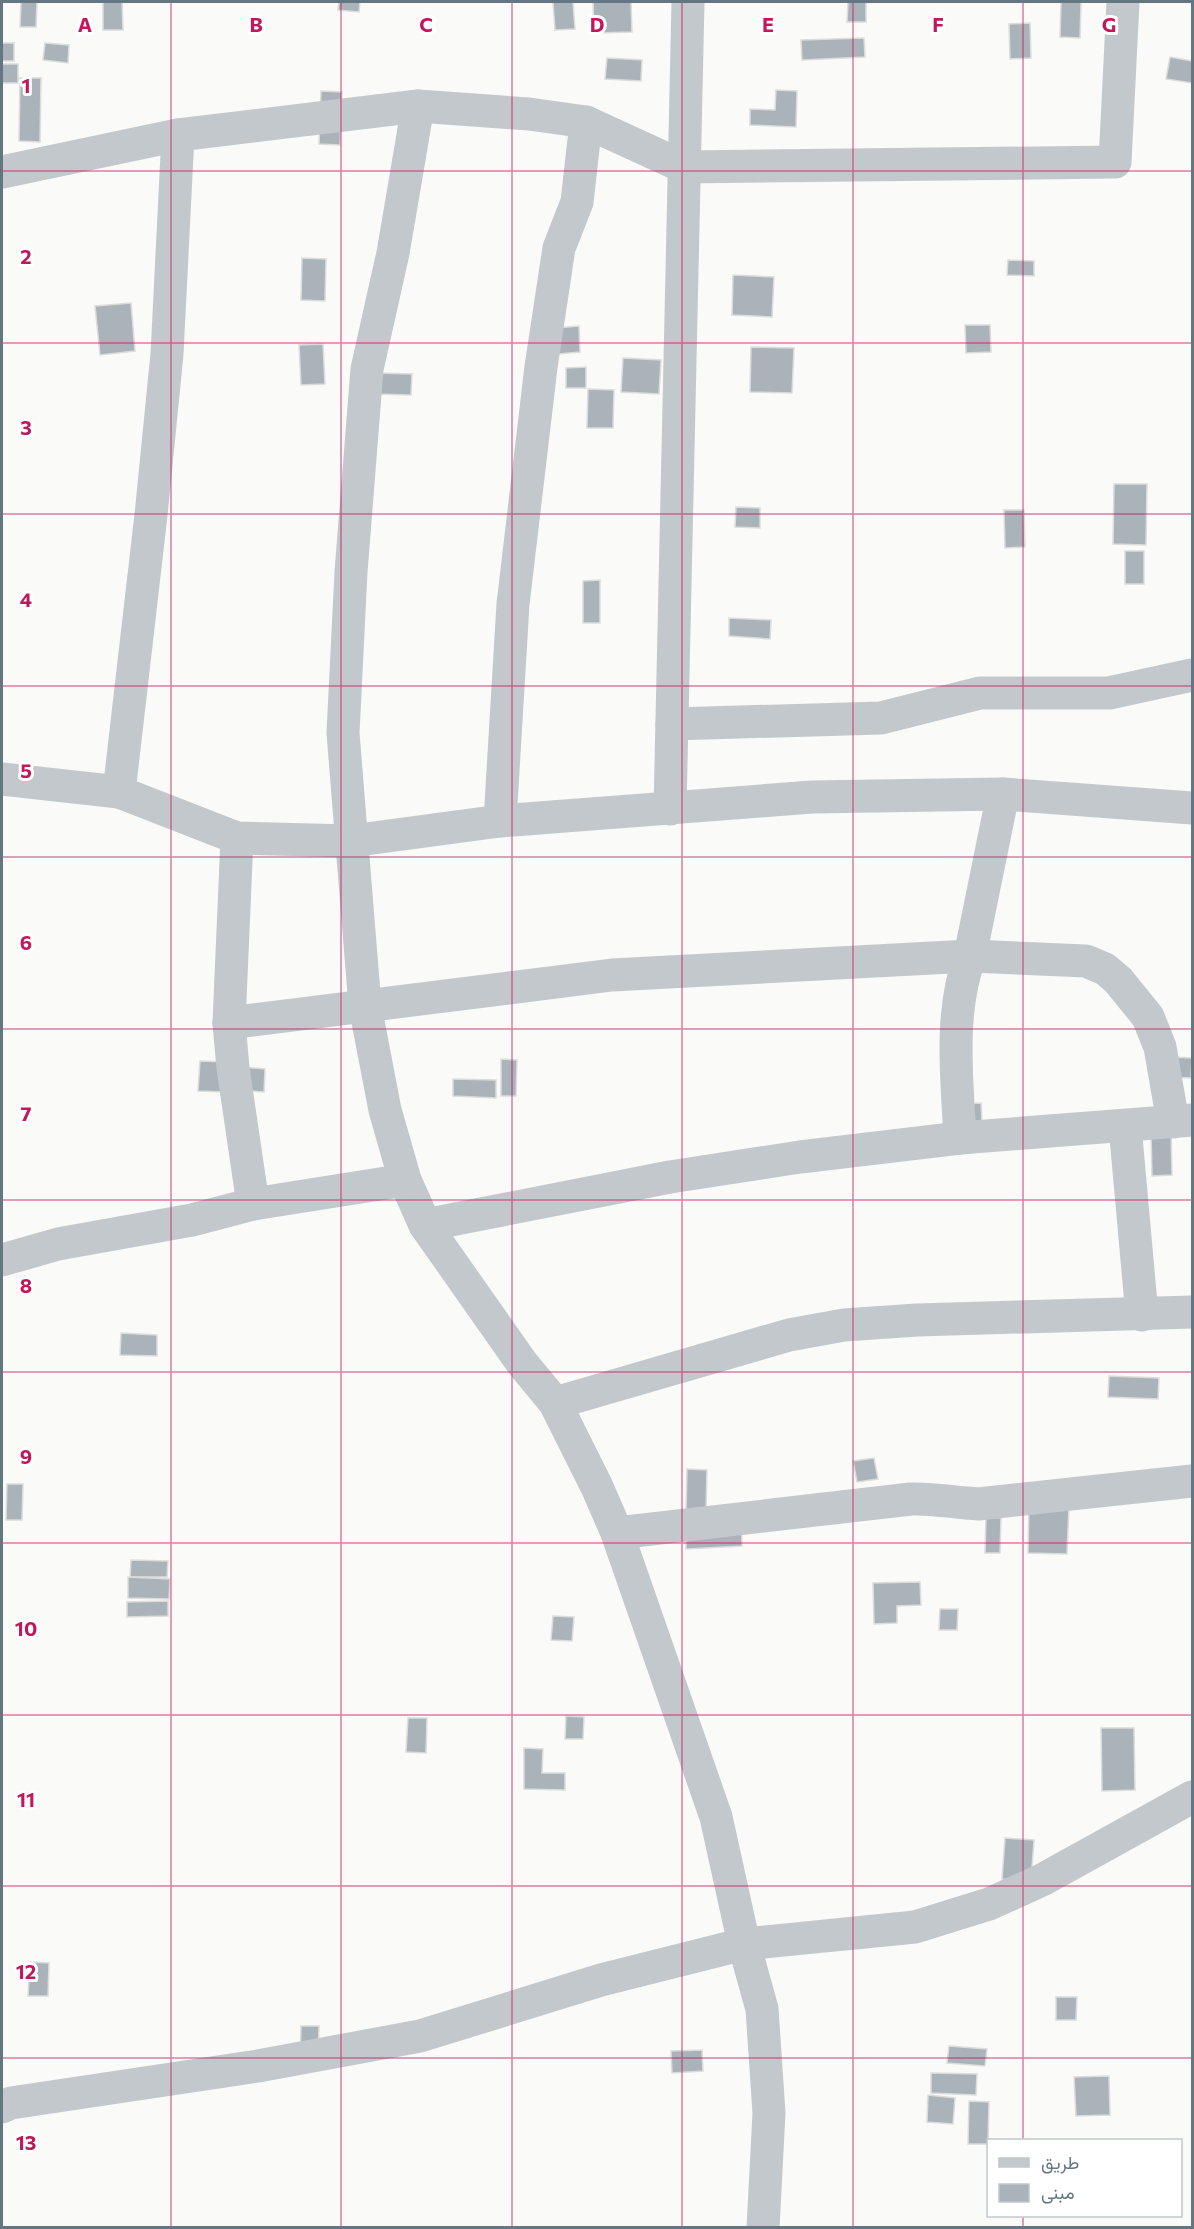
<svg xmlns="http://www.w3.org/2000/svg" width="1194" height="2229" font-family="Commissioner,Vazirmatn,sans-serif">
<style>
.building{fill:#aab3b9;stroke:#dcdcda;stroke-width:1.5}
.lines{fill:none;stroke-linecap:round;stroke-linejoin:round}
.minor{stroke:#c3c8cc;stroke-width:33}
.grid{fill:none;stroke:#c2185b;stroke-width:1.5;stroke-opacity:0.55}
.grid-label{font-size:20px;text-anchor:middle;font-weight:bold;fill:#c2185b;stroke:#fff;stroke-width:6;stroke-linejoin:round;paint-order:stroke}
</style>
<rect width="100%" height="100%" fill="#fafaf8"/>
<g class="building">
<polygon points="21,2 37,2 36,27 20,27"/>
<polygon points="103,2 122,2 123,30 103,30"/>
<polygon points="339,2 360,2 359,12 338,10"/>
<polygon points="553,2 573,2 575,29 555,30"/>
<polygon points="593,2 631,2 632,32 594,33"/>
<polygon points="848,2 866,2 866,22 847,22"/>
<polygon points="1061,2 1081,2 1080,38 1060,37"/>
<polygon points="1030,23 1031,58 1010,59 1009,24"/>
<polygon points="864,38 865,57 802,60 801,40"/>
<rect x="2" y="43" width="12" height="18"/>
<polygon points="45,43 69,45 68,63 43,60"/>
<polygon points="1170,57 1192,61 1192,83 1166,79"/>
<polygon points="607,58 642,60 641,81 605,79"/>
<rect x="2" y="64" width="16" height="19"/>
<polygon points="20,78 41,78 40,142 19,141"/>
<polygon points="776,90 797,91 796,127 750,125 750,109 775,110"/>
<polygon points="321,91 342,92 340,145 319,144"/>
<polygon points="302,258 326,259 325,301 301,300"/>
<polygon points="1008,260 1034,261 1034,276 1007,275"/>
<polygon points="733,275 774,277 772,317 732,315"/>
<polygon points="131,303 135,351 100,355 95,306"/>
<polygon points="965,325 990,325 991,352 966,353"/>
<polygon points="579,326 580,352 558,354 556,328"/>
<polygon points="323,344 325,384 301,385 299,345"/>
<polygon points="751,347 794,348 792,393 750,392"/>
<polygon points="623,358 661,360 659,394 621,392"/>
<polygon points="586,367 586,388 566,388 566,368"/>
<polygon points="375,373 412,374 411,395 375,394"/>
<polygon points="588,389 614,390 613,428 587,428"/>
<polygon points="1114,484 1147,484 1146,545 1113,544"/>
<polygon points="736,507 760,508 760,528 735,527"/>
<polygon points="1004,510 1024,510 1025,547 1005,548"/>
<rect x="1125" y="551" width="19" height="33"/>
<polygon points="600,580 600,623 583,623 583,581"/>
<polygon points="729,618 771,620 770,639 729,636"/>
<polygon points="1151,1056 1192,1058 1191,1078 1150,1076"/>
<polygon points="501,1059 517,1060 516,1096 501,1096"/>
<polygon points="200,1061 227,1062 226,1092 198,1091"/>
<polygon points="231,1066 265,1069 264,1092 229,1089"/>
<polygon points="453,1079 496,1080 496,1098 453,1096"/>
<polygon points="981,1103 982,1122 956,1123 955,1105"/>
<polygon points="1171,1131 1172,1175 1152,1176 1151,1132"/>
<polygon points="121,1333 157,1335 157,1356 120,1355"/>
<polygon points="1109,1376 1159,1378 1158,1399 1108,1397"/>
<polygon points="874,1458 878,1479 857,1482 853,1461"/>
<polygon points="687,1469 707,1470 706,1512 686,1512"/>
<polygon points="7,1484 23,1484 22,1520 6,1520"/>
<polygon points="1029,1504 1069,1505 1067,1554 1028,1553"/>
<polygon points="741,1511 742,1546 686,1549 686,1533"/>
<polygon points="986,1517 1001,1518 1000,1553 985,1553"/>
<polygon points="131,1560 168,1561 167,1577 130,1577"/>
<polygon points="128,1577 170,1579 169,1599 128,1598"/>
<polygon points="920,1582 921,1605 897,1606 897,1623 874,1624 873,1583"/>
<polygon points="168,1601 168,1616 127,1617 127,1602"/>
<polygon points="940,1609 958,1609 957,1630 939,1630"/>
<polygon points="553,1616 574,1617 572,1641 551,1640"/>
<polygon points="566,1716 584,1717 583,1739 565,1739"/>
<polygon points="408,1718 427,1718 426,1753 406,1752"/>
<polygon points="1101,1728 1134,1728 1135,1790 1102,1791"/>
<polygon points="524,1748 543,1749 542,1773 565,1773 565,1790 524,1789"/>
<polygon points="1005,1838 1034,1840 1031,1880 1002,1879"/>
<polygon points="30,1962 49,1963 48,1996 28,1996"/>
<polygon points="1056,1997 1077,1997 1076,2020 1056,2020"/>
<polygon points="301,2026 319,2026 318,2067 300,2067"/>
<polygon points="949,2046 987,2049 985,2066 947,2063"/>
<polygon points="702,2050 703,2071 672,2073 671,2051"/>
<polygon points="931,2073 977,2074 976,2095 931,2093"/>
<polygon points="1109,2076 1110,2115 1076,2116 1074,2077"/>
<polygon points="928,2095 955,2098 953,2124 927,2122"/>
<polygon points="969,2101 989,2102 988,2144 968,2144"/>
</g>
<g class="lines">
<g class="minor">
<polyline points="418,106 529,114 586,122 577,202 559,248 541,367 513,604 500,821"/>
<polyline points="586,122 684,167 1115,162 1123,2"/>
<polyline points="2,172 178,135 418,106 393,253 367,369 351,572 343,733 365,1006 385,1110 405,1180 425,1225 522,1363 555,1403 597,1487 617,1533 716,1817 744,1944 762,2009 769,2113 763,2228"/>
<polyline points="672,724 881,718 980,693 1109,693 1192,675"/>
<polyline points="2,779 119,792 237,838 351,841 500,821 812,797 1003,794 1192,808"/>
<polyline points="119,792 151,515 167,354 178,135"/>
<path d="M 1003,794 L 970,956 C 949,1013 957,1079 960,1138 L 1192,1120"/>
<polyline points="670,809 688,2"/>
<polyline points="237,838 229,1023 233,1068 253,1204"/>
<polyline points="229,1023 612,975 970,956 1086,961 1105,969 1118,980 1148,1017 1160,1047 1173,1122"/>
<polyline points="1125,1126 1142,1315"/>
<polyline points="425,1225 670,1177 800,1157 960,1138"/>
<polyline points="2,1260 58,1244 192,1220 253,1204 405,1180"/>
<polyline points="555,1403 789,1335 844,1325 917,1320 1192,1312"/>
<path d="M 617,1533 L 911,1499 C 934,1498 955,1503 978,1504 L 1192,1481"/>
<polyline points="2,2107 11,2103 258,2066 420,2036 601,1980 744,1944 915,1927 989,1904 1042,1880 1192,1797"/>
</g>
</g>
<path class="grid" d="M 171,2 L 171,2228M 341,2 L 341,2228M 512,2 L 512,2228M 682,2 L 682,2228M 853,2 L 853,2228M 1023,2 L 1023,2140M 2,171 L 1192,171M 2,343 L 1192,343M 2,514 L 1192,514M 2,686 L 1192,686M 2,857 L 1192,857M 2,1029 L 1192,1029M 2,1200 L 1192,1200M 2,1372 L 1192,1372M 2,1543 L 1192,1543M 2,1715 L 1192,1715M 2,1886 L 1192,1886M 2,2058 L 1192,2058M 1023,2216 L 1023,2228"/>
<g class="grid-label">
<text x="85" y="32">A</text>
<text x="256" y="32">B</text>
<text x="426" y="32">C</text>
<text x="597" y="32">D</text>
<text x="768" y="32">E</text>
<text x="938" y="32">F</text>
<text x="1109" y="32">G</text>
<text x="26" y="93">1</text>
<text x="26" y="264">2</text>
<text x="26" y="435">3</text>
<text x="26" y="607">4</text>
<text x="26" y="778">5</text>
<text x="26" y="950">6</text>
<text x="26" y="1121">7</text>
<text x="26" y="1293">8</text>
<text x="26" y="1464">9</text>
<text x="26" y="1636">10</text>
<text x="26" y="1807">11</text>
<text x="26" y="1979">12</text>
<text x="26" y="2150">13</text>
</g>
<rect width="1194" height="2229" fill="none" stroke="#657683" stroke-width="6"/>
<rect x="987" y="2139" width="195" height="78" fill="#ffffff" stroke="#c1c8cd" stroke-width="1.5"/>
<rect x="999" y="2158" width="30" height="9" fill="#c3c8cc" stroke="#c1c8cd" stroke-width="1.5"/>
<text x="1041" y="2169" font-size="18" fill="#657683">طريق</text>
<rect x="999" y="2184" width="30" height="18" fill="#aab3b9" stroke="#c1c8cd" stroke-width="1.5"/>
<text x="1041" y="2199" font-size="18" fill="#657683">مبنى</text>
</svg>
